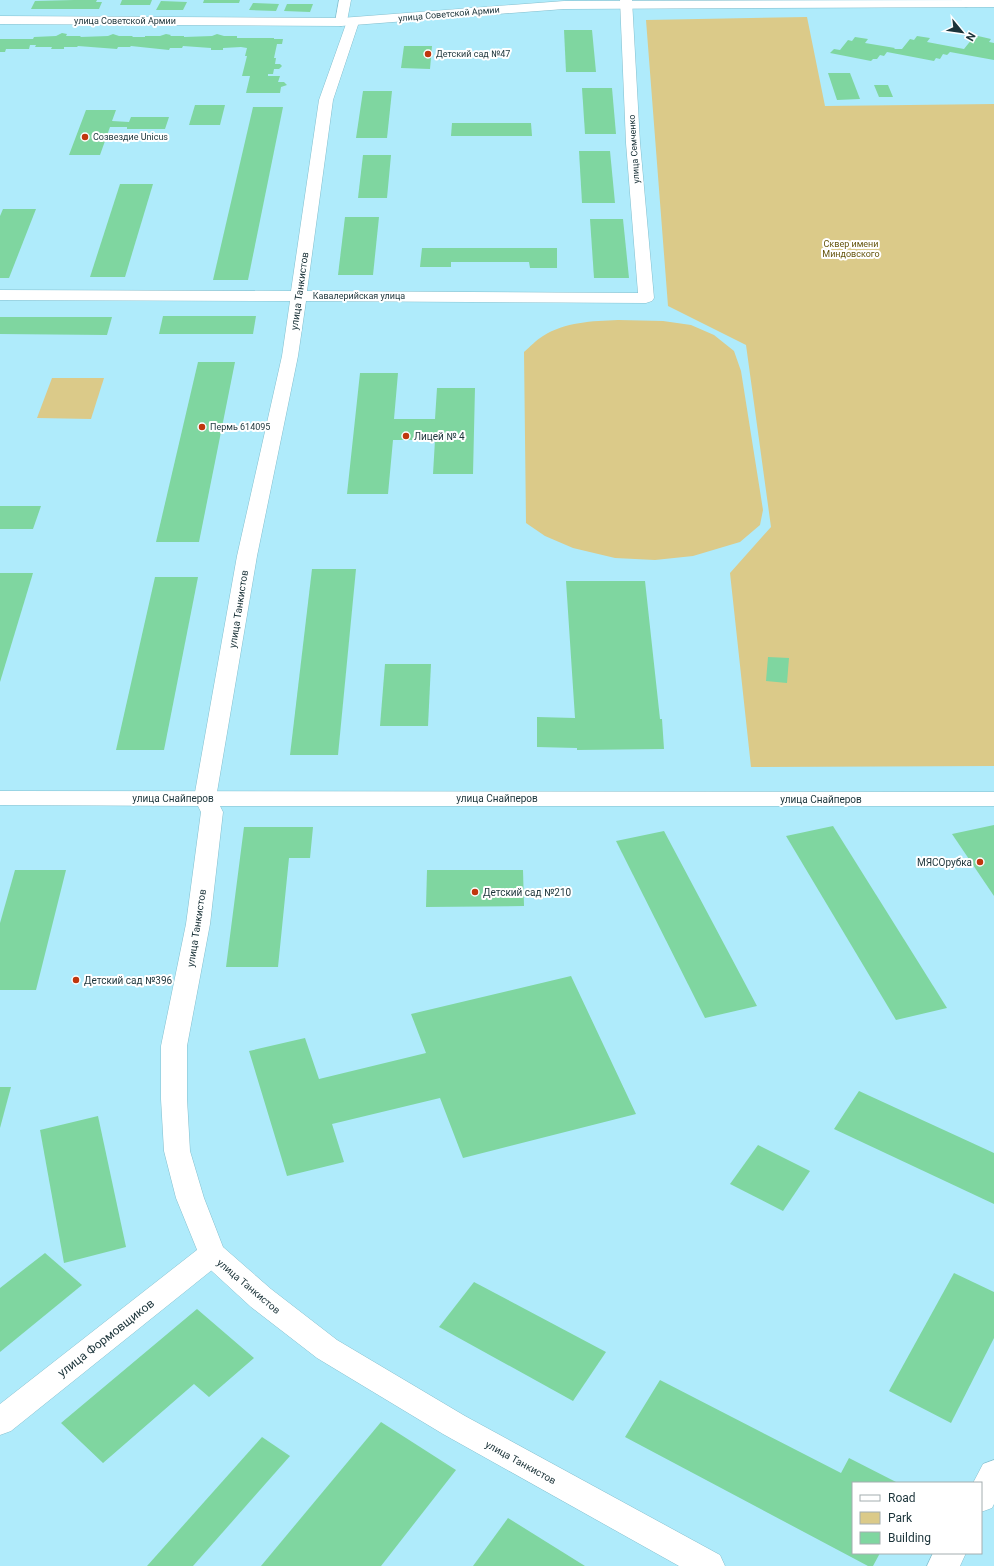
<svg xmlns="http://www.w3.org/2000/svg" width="994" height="1566" font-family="Roboto,sans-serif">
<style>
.green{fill:#dbca89}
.building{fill:#7fd6a0}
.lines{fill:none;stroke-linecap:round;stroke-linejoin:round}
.minor-casing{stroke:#84bfce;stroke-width:1}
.tertiary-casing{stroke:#84bfce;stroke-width:1}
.secondary-casing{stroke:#84bfce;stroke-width:1}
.minor{fill:#fff;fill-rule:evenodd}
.tertiary{fill:#fff;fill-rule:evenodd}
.secondary{fill:#fff;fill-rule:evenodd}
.poi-dot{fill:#c0370d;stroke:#fff;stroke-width:1.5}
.labels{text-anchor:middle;stroke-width:4;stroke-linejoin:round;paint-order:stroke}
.far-street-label{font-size:9px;fill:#1c343a;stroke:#fff}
.far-poi-label{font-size:9px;fill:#1c343a;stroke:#fff;text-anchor:start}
.far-park-label{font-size:9px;fill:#65550e;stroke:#fff}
.street-label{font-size:10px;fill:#1c343a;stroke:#fff}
.poi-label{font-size:10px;fill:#1c343a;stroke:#fff;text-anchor:start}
.near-street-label{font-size:12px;fill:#1c343a;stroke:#fff}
</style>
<rect width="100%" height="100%" fill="#afebfb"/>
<g class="green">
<polygon points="807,17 825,106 994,104 994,766 751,767 730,573 771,527 746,345 668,306 646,20"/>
<path d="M 618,320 L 663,321 L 691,325 L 714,335 L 734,351 L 741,371 L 763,510 L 760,525 L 740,542 L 693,556 L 655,560 L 615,558 L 573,548 L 545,536 L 526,523 L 524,352 C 530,347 536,340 543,336 C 565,322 592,321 618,320 Z"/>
<polygon points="52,378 104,378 91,419 37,418"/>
</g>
<g class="building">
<polygon points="74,0 97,0 96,2 102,2 99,9 31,9 35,1"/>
<polygon points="122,0 152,0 150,5 120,5"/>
<polygon points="204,0 240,0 239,3 203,3"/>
<polygon points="161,1 187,2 183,10 156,10"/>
<polygon points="253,3 279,4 276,11 249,10"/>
<polygon points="287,4 313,4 310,12 284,11"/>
<polygon points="564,30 592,30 596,72 566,72"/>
<polygon points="62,33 67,34 66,36 81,36 80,37 108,36 113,34 119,36 133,36 132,37 145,37 145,36 160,36 166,34 171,35 170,36 184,36 184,37 212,36 217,34 224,36 237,36 237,38 274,38 274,39 283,39 282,44 277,44 274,58 276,58 275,64 280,64 282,66 279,69 274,69 273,74 268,74 268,76 280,76 278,82 284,82 287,85 281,87 280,93 246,93 250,76 242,76 247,56 245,56 247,48 241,47 223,48 223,50 211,50 211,48 183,46 182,48 170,48 169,50 131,46 130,47 118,47 117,49 78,46 77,47 64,47 64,49 51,49 52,47 35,47 36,45 30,45 29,49 6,49 5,52 0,52 0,39 33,39 34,37 56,36"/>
<polygon points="917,36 930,38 927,42 964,49 972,39 975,40 978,36 991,39 989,42 994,43 994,60 950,52 947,55 943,54 940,59 936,58 934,61 887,52 884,56 880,55 877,59 873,59 871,61 830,53 834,49 840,50 848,40 852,41 855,37 868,39 865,43 895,48 894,49 902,49 910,39 914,40"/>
<polygon points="404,46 432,46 430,69 401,68"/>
<polygon points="828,73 850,73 860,99 837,100"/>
<polygon points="874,85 888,85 893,97 879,97"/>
<polygon points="582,88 612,88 616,134 585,134"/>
<polygon points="363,91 392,91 387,138 356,138"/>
<polygon points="195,105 225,105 220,125 189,125"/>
<polygon points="253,107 283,107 248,280 213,280"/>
<polygon points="86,110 116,110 112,121 129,122 131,117 169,117 165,129 127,129 127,127 110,127 100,155 69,155"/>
<polygon points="452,123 531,123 532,136 451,136"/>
<polygon points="579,151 610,151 615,203 582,203"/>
<polygon points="363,155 391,155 387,198 358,198"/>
<polygon points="120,184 153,184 125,277 90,277"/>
<polygon points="3,209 36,209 9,278 0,278 0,216"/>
<polygon points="345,217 379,217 373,275 338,275"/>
<polygon points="590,219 623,219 629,278 594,278"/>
<polygon points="422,248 557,248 557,268 530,268 529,262 451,262 451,267 420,267"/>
<polygon points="163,316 256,316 253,334 159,334"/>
<polygon points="0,317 112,317 107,335 0,334"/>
<polygon points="198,362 235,362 199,542 156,542"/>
<polygon points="360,373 398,373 394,419 435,419 437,388 475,388 473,474 433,474 435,440 393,440 388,494 347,494"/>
<polygon points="0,506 41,506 33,529 0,529"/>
<polygon points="312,569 356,569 338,755 290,755"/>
<polygon points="0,573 33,573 0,682"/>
<polygon points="155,577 198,577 164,750 116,750"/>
<polygon points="566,581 645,581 660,719 662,719 664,749 577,750 577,748 537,747 537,717 575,718"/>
<polygon points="768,657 789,658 787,683 766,681"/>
<polygon points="385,664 431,664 428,726 380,726"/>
<polygon points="994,825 994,896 952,834"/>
<polygon points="833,826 947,1008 896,1020 786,836"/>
<polygon points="244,827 313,827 310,858 289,858 278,967 226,967"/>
<polygon points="664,831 757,1006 705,1018 616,841"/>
<polygon points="15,870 66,870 36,990 0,990 0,923"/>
<polygon points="427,870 523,870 524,906 426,907"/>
<polygon points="571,976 636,1114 463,1158 440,1098 332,1124 344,1162 287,1176 249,1051 305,1038 319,1079 426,1053 411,1014"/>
<polygon points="0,1087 11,1087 0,1128"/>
<polygon points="859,1091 994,1153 994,1204 834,1129"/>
<polygon points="98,1116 126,1247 64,1263 40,1130"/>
<polygon points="758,1145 810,1171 783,1211 730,1184"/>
<polygon points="45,1253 82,1285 0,1352 0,1288"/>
<polygon points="954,1273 994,1292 994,1338 951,1423 889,1391"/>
<polygon points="474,1282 606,1352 573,1401 439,1327"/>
<polygon points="197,1309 254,1358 209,1397 194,1384 103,1463 61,1423"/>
<polygon points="660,1380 841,1473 849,1458 898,1483 853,1483 853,1553 880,1553 873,1566 868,1566 625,1437"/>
<polygon points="381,1422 456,1470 381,1566 261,1566"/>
<polygon points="262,1437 290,1456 193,1566 147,1566"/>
<polygon points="508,1518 585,1566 473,1566"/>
</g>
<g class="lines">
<g class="minor-casing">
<g id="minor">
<polygon points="339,0 351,0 347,21 353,18 357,19 359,22 333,100 307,291 638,293 626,143 620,0 632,0 640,143 654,298 652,301 646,303 306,301 298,356 257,556 216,798 213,803 205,805 197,803 194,798 237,556 282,356 290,301 0,300 0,290 291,291 319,100 346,24 341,26 337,25 335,22"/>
<polygon points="212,1242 222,1246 226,1254 222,1262 11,1431 0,1435 0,1404 202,1246"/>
<polygon points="994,1460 994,1504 992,1508 981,1512 981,1483 973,1483 983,1464"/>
<polygon points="933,1553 966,1553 960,1566 927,1566"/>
</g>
</g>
<g class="tertiary-casing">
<g id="tertiary">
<polygon points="994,0 994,7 564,9 341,26 0,24 0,16 341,18 564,1"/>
<polygon points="0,791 994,792 994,806 220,806 223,812 210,924 187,1046 187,1099 190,1151 204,1198 223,1247 271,1289 337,1340 465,1416 720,1555 725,1566 679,1566 443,1434 317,1358 251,1307 202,1262 176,1198 164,1151 161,1099 161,1046 186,924 201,812 198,806 0,805"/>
</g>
</g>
<g class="secondary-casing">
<polygon id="secondary" points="962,0 985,0 983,3 966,7 962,6 960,3"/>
</g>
<use href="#minor" class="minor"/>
<use href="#tertiary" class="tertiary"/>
<use href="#secondary" class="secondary"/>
</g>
<g class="poi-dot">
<circle cx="428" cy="54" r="4"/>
<circle cx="85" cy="137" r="4"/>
<circle cx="202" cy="427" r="4"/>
<circle cx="406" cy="436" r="4"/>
<circle cx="980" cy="862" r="4"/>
<circle cx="475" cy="892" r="4"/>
<circle cx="76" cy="980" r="4"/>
</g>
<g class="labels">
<g class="far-street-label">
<text transform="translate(449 14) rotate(-5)" y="3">улица Советской Армии</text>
<text x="125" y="24">улица Советской Армии</text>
<text transform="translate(634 149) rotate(-94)" y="3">улица Семченко</text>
<text x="359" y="299">Кавалерийская улица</text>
</g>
<g class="far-poi-label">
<text x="436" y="57">Детский сад №47</text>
<text x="93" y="140">Созвездие Unicus</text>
<text x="210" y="430">Пермь 614095</text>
</g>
<g class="far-park-label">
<text x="851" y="247">Сквер имени<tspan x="851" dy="10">Миндовского</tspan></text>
</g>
<g class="street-label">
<text transform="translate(299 291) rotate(-82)" y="4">улица Танкистов</text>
<text transform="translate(238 609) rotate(-81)" y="4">улица Танкистов</text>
<text x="173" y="802">улица Снайперов</text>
<text x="497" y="802">улица Снайперов</text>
<text x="821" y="803">улица Снайперов</text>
<text transform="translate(196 928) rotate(-81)" y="4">улица Танкистов</text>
<text transform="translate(249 1286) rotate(40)" y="4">улица Танкистов</text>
<text transform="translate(521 1462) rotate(29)" y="4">улица Танкистов</text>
</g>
<g class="poi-label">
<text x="414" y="440">Лицей № 4</text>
<text x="972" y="866" text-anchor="end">МЯСОрубка</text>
<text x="483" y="896">Детский сад №210</text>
<text x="84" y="984">Детский сад №396</text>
</g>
<g class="near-street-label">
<text transform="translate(106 1338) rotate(-38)" y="4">улица Формовщиков</text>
</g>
</g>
<rect x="852" y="1482" width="130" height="72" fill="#ffffff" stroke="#a4aeb0"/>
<rect x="860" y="1495" width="20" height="6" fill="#ffffff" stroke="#a4aeb0"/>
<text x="888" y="1502" font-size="12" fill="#1c343a">Road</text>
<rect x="860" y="1512" width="20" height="12" fill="#dbca89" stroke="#a4aeb0"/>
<text x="888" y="1522" font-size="12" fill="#1c343a">Park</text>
<rect x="860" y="1532" width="20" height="12" fill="#7fd6a0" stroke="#a4aeb0"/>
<text x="888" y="1542" font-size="12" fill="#1c343a">Building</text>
<g transform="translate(962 32) rotate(119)" stroke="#ffffff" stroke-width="3" paint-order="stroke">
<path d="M0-3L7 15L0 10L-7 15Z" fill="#1c343a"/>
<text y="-6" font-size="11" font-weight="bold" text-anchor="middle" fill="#1c343a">N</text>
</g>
</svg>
